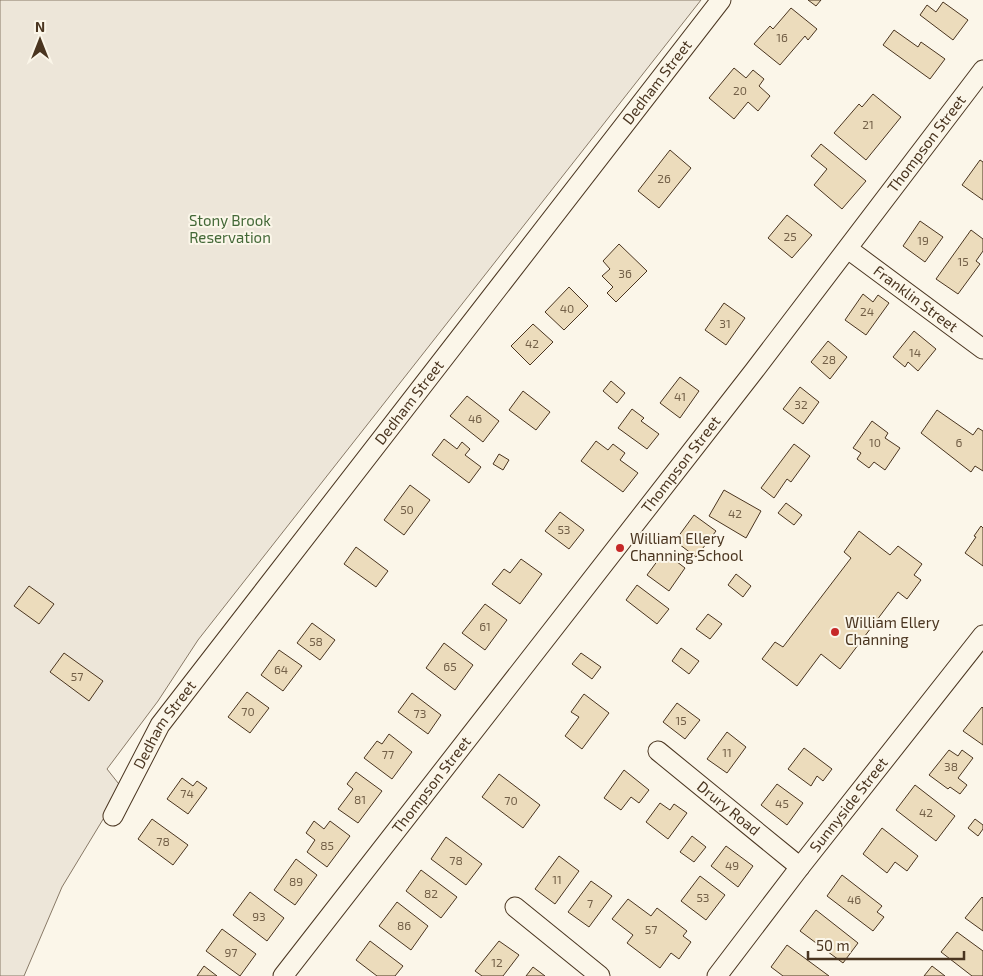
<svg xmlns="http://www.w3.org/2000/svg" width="983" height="976" font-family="'Exo 2',sans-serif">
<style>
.green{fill:#ede6d9;stroke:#887966}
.building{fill:#ecdcbc;stroke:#4a3520}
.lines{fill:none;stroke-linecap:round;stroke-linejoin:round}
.minor-casing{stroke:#4a3520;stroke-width:21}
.minor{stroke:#fbf6e9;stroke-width:19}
.poi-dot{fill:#c62828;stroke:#fbf6e9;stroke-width:2}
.labels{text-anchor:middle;stroke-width:4;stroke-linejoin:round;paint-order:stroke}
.number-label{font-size:12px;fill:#725f47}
.street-label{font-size:15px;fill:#4a3520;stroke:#fbf6e9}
.park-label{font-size:15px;fill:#436837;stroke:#fbf6e9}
.poi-label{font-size:15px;fill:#4a3520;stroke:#fbf6e9;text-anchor:start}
</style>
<rect width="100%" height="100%" fill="#fbf6e9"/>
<polygon class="green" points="0,0 701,0 198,640 158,701 107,769 122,788 62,887 24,976 0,976"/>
<g class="building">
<polygon points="808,0 821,0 816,6"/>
<polygon points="943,2 968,20 953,40 920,15 927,5 936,12"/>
<polygon points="791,8 817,29 808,40 805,36 780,65 754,44 770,26 773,29"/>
<polygon points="894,30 918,47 921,42 945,59 930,79 883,45"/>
<polygon points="734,68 746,78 753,70 764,79 759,86 770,96 758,111 748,102 734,119 709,98"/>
<polygon points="873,94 901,117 866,160 834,133 859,104 862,107"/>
<polygon points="821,144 866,181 842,209 814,185 827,169 811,156"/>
<polygon points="670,150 691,168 659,208 638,191"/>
<polygon points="980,160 983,162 983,200 962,185"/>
<polygon points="787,215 812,235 792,258 768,238"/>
<polygon points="920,221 943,237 925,262 903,246"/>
<polygon points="971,230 983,239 983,251 976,261 980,264 958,294 936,279"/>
<polygon points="619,244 647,271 616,302 607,293 613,287 602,276 610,269 603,261"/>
<polygon points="569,287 588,306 564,330 545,312"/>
<polygon points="863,294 873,302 878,295 889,303 866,335 845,320"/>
<polygon points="724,303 745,318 726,345 705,330"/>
<polygon points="533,324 553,342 530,365 511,346"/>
<polygon points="914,331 936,349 918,371 908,362 905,367 893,357"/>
<polygon points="828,341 847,357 830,379 811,362"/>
<polygon points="680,377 699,391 680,418 660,403"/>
<polygon points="611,381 625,393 617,403 603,391"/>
<polygon points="800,387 819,402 803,424 783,409"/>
<polygon points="523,391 550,412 536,430 509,410"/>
<polygon points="467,396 499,421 483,442 450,416"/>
<polygon points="632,409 644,418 641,421 659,434 647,449 618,428"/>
<polygon points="937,410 973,435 978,428 983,431 983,471 975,466 971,472 921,433"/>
<polygon points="872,421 888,433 885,438 900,448 885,470 874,462 869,468 857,459 861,453 853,448"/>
<polygon points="444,439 457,449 462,442 470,449 465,455 481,467 469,483 432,455"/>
<polygon points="596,441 608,450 613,444 625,453 620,460 638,473 623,492 581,461"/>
<polygon points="794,444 810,456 791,482 787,479 774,498 761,488"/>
<polygon points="499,454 509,460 503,470 493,464"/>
<polygon points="410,485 430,500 404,535 384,520"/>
<polygon points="724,490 761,511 746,538 709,516"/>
<polygon points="786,503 802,515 794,525 778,513"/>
<polygon points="560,512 584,530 569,549 545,531"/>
<polygon points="694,515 716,531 696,557 675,541"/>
<polygon points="981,526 983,528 983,566 965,553 976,537 974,536"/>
<polygon points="859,531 890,555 898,546 922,564 914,575 921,580 907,599 898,592 840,669 821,654 797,686 762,659 775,642 783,647 851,558 844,552"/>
<polygon points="356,547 388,571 376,587 344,564"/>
<polygon points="664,552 685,568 669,591 647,575"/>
<polygon points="521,559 542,574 520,604 492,584 504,569 510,573"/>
<polygon points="736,574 751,586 743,597 728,585"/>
<polygon points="637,585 669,609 657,624 626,600"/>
<polygon points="29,586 54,604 39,624 14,606"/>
<polygon points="485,604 507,620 485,650 462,633"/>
<polygon points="708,614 722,624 710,639 696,629"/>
<polygon points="312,623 335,640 320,660 297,643"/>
<polygon points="444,643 473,665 455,690 426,668"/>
<polygon points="681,648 699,661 689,674 672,661"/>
<polygon points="279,650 302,666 283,691 261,675"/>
<polygon points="64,653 103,681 89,701 50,672"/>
<polygon points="581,653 601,667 592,679 572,664"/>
<polygon points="247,692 269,708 250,733 228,717"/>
<polygon points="412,693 441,715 428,734 398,712"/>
<polygon points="584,694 609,713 582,749 565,736 579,717 571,712"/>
<polygon points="677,703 700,720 685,739 663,722"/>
<polygon points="982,707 983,708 983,745 963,731"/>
<polygon points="727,732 746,747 727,773 707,759"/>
<polygon points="389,734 412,752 392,779 364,758 377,741 382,744"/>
<polygon points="804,748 832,769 823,781 817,776 811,786 788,769"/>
<polygon points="949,750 958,756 962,750 973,758 958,778 967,785 960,794 950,787 948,789 929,775"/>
<polygon points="624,770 649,790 639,803 631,797 621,810 604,798"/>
<polygon points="356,772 382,791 358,823 338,809 353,789 347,784"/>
<polygon points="499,774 540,805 523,828 482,797"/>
<polygon points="182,778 193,786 197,781 207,788 188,814 167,799"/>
<polygon points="777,784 803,803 787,825 761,805"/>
<polygon points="915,785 955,816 936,841 896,810"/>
<polygon points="660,803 670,810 674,804 687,813 668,839 646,822"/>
<polygon points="152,819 188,845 173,865 138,839"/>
<polygon points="975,819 983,825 983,829 978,836 968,828"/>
<polygon points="314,821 324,829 330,821 350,836 327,867 307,852 315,840 306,833"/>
<polygon points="882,828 918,856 907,871 895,862 887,873 863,854"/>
<polygon points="692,836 706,847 694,862 680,852"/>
<polygon points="446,837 482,864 466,885 431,859"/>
<polygon points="726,846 753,866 738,887 711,866"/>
<polygon points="559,856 579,871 555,904 535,889"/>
<polygon points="296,859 317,875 295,905 274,890"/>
<polygon points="421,870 457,897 441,918 406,891"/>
<polygon points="842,875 882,906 877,912 884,917 873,931 827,896"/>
<polygon points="700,876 725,895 706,920 681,901"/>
<polygon points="591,881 612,896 589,927 568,912"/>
<polygon points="250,892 284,918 267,941 233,915"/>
<polygon points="982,897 983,898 983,931 965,918"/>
<polygon points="628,899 651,916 657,908 687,931 683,936 691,942 679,959 671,953 660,968 627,943 633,935 612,919"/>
<polygon points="397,902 428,926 411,950 379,926"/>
<polygon points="816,910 858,943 843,963 800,931"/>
<polygon points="222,929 256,954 240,976 206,951"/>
<polygon points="957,932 983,951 983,976 972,976 941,952"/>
<polygon points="370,941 403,966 395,976 377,976 356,960"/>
<polygon points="499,941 519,955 503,976 482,976 475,971"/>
<polygon points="787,945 829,976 783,976 771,967"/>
<polygon points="204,966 217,976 197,976"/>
<polygon points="932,966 945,976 924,976"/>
<polygon points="533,967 545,976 526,976"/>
</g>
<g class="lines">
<g class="minor-casing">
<g id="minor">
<path id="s1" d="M 848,249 L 983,349"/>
<path id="s2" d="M 658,751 L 800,867"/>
<path id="s3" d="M 113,816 L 160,725 L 721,0"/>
<polyline points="515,907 600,976"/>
<path id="s4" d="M 283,976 L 754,371 L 983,70"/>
<path id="s5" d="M 717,976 L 800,867 L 983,635"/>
</g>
</g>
<use href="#minor" class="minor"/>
</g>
<g class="poi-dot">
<circle cx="620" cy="548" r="5"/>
<circle cx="835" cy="632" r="5"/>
</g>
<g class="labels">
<g class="number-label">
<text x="782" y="42">16</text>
<text x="740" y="95">20</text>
<text x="868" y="129">21</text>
<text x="664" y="183">26</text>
<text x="790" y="241">25</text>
<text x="923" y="245">19</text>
<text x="963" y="266">15</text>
<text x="625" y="278">36</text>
<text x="567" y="313">40</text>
<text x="867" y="316">24</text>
<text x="725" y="328">31</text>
<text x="532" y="348">42</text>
<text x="915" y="357">14</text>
<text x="829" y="364">28</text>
<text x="680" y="401">41</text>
<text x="801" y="409">32</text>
<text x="475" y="423">46</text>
<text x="875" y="447">10</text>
<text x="959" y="447">6</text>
<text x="407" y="514">50</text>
<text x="735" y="518">42</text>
<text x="564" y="534">53</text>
<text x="485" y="631">61</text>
<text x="316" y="646">58</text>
<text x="450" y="671">65</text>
<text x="281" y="674">64</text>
<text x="77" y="681">57</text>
<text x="248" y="716">70</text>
<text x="420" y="718">73</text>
<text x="681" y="725">15</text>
<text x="727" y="757">11</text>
<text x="388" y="759">77</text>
<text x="951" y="771">38</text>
<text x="187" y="798">74</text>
<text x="360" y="804">81</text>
<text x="511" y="805">70</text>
<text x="782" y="808">45</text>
<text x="926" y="817">42</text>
<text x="163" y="846">78</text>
<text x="327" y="850">85</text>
<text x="456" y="865">78</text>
<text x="732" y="870">49</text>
<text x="557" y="884">11</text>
<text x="296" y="886">89</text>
<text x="431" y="898">82</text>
<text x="703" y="902">53</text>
<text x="854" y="904">46</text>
<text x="590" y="908">7</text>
<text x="259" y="921">93</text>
<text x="404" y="930">86</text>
<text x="651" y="934">57</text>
<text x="231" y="957">97</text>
<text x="497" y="967">12</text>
</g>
<g class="street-label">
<text dy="5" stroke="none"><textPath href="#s3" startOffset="915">Dedham Street</textPath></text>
<text dy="5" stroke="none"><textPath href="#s4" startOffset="1052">Thompson Street</textPath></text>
<text dy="5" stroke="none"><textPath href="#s1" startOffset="84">Franklin Street</textPath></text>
<text dy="5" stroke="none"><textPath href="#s3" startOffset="510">Dedham Street</textPath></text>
<text dy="5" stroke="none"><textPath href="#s4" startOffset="648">Thompson Street</textPath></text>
<text dy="5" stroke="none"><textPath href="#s3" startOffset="105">Dedham Street</textPath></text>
<text dy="5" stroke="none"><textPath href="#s4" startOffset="242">Thompson Street</textPath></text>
<text dy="5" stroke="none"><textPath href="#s5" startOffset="216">Sunnyside Street</textPath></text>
<text dy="5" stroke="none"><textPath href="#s2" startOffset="91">Drury Road</textPath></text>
</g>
<g class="park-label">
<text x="230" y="226">Stony Brook<tspan x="230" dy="17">Reservation</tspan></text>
</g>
<g class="poi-label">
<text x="630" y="544">William Ellery<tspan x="630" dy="17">Channing School</tspan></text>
<text x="845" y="628">William Ellery<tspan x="845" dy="17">Channing</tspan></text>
</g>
</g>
<g transform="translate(40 40)" stroke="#fbf6e9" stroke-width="4" paint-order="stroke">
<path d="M0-4L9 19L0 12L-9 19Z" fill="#4a3520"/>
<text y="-8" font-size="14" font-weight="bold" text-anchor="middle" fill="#4a3520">N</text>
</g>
<path d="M808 951v8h156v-8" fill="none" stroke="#4a3520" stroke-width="2.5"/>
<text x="816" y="951" font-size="15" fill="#4a3520" stroke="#fbf6e9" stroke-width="4" paint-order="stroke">50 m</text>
</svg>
